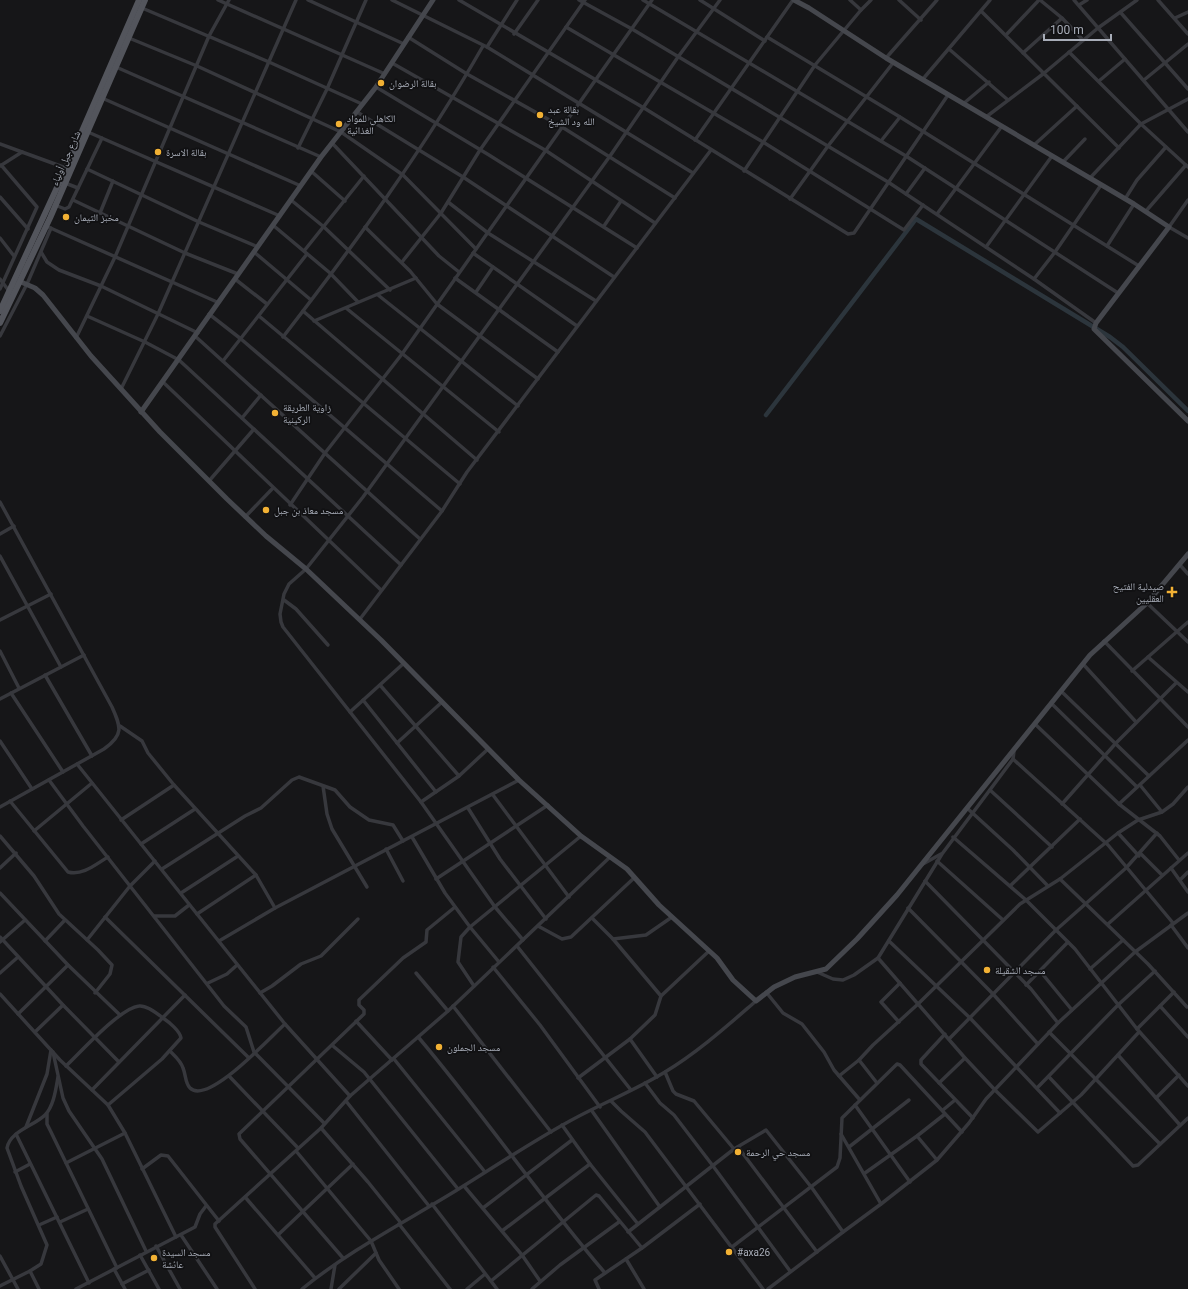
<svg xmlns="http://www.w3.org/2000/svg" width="1188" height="1289" font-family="Roboto,'Noto Naskh Arabic',sans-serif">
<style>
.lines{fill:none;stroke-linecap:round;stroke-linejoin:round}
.canal{stroke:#2c353c;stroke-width:4.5}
.street{stroke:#37383d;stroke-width:3.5}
.secondary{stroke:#45474d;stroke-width:5}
.primary{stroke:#53555c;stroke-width:6}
.poi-dot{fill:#f2b134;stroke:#111113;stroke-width:1.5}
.labels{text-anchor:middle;stroke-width:3.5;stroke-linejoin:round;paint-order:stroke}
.poi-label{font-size:10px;fill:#a8adb8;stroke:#111113;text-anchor:start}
.street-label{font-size:10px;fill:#a8adb8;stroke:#111113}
</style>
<rect width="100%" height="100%" fill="#161618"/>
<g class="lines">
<polyline class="canal" points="766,415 916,219 1110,337 1123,347 1188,411"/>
<g class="street">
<polyline points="218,0 385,74"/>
<polyline points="308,0 404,44"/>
<polyline points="392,0 487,47 693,173"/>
<polyline points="459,0 644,108 848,234 854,233 948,95"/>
<polyline points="579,0 632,29 888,182 1034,279 1096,323"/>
<polyline points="643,0 906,156 1118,293"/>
<polyline points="700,0 765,41"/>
<polyline points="899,0 921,20"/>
<polyline points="1040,0 1062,18 1083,40"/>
<polyline points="1074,0 1188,132"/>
<polyline points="1158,0 1188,34"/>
<polyline points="1079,5 1087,0"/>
<polyline points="142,8 269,62 362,104"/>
<polyline points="861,10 871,0"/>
<polyline points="981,11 1119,148"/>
<polyline points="1121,13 1188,89"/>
<polyline points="1175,18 1188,12"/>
<polyline points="566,27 763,142 904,230 923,205"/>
<polyline points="514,34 538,0"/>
<polyline points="1006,35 1039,0"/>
<polyline points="408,37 467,74 562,127 675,198"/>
<polyline points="767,37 900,117 1139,266"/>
<polyline points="129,38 197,66 341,132 403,175 476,249"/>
<polyline points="487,47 517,0"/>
<polyline points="949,49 1008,100"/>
<polyline points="1069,52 1141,124 1188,167"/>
<polyline points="1023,53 1062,18"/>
<polyline points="886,58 937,0"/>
<polyline points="392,63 545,150 655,223"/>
<polyline points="116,67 321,157"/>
<polyline points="923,79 990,0"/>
<polyline points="1144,80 1188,44"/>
<polyline points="1099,81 1125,59"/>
<polyline points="376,87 489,155 637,248"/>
<polyline points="102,98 301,186"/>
<polyline points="963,104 989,82"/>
<polyline points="357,112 463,177 614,277"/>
<polyline points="986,117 1043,74 1098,28 1137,0"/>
<polyline points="88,132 280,216"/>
<polyline points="695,140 793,0"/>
<polyline points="881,141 900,117"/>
<polyline points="332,143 439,256 459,272"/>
<polyline points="0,144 22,152"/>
<polyline points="1034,145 1077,106"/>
<polyline points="298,148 327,89 366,0"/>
<polyline points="1063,162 1085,139"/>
<polyline points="0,166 22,152 66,168"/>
<polyline points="87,169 199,222 258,247"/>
<polyline points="311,171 345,201"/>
<polyline points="744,171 815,65 861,10 850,0"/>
<polyline points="1090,178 1141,124 1188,99"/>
<polyline points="65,183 78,188"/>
<polyline points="906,194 925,168"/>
<polyline points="0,197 28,229"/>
<polyline points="790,199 828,146 893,63"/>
<polyline points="1125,199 1137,180 1166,147"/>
<polyline points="73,200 185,253 238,274"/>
<polyline points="291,200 324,227 390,290"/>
<polyline points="1188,200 1169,227 1188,238"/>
<polyline points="448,202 488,233 596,301"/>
<polyline points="55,205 65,209 69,207 102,138"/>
<polyline points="1146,211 1186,165"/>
<polyline points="100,213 113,181"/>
<polyline points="937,214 1002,126"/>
<polyline points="46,226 217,302"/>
<polyline points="274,226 330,273 358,302"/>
<polyline points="604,226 621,201"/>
<polyline points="365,227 410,271 437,304 538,379"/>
<polyline points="0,238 14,256"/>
<polyline points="1107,246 1134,204"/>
<polyline points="986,247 1052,156"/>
<polyline points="304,251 364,176"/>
<polyline points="41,252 47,262 59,270 101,286 198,333"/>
<polyline points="254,252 311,300"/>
<polyline points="473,253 577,326"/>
<polyline points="402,262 441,213 480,150 585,0"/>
<polyline points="455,278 558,352"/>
<polyline points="0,279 9,291"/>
<polyline points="235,279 267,304"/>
<polyline points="1034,279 1055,252 1101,185"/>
<polyline points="0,289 37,207 1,165"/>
<polyline points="476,292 493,267"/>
<polyline points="378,295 518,406"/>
<polyline points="346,308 499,432"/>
<polyline points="303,311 477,460"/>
<polyline points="209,314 241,339 442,511"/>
<polyline points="87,316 145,342 179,360 401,565"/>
<polyline points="259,316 460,484"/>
<polyline points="314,321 416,278"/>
<polyline points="0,336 27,284 51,228"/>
<polyline points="195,336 420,539"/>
<path d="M 283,337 C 355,244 424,149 483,46"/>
<polyline points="76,338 115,257 209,36 229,0"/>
<polyline points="223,361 307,254"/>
<polyline points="163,382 381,590"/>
<polyline points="121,389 158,314 296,0"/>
<polyline points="242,418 261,395"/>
<polyline points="209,481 254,429"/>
<path d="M 0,502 L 112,707 C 121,727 124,735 104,749 L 0,807"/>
<polyline points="290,505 325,453 402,354 652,0"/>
<polyline points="245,517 273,488"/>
<polyline points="0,534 14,526"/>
<polyline points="0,556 61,667"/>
<polyline points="1180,565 1188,574"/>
<polyline points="284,600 296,609 328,645"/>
<polyline points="1147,603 1188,642"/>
<polyline points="360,619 442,511 467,472 711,150"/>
<polyline points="0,620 51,594"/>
<polyline points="1104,641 1188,727"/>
<polyline points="0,651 19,688"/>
<polyline points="1148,657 1188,692"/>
<polyline points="1083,664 1136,722"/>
<polyline points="1132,671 1188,622"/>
<polyline points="45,675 92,756"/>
<polyline points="380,685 459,776"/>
<polyline points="1061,691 1149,776"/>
<polyline points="11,693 63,772"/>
<polyline points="0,699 84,655"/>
<polyline points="363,700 436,792"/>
<polyline points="1051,703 1137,787"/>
<polyline points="350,712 404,663"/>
<polyline points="1035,724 1119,804 1160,836 1179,860"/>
<polyline points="120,726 142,741 148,753 174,785 256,875 275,908"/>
<polyline points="0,741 32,789"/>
<polyline points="397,743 442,702"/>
<polyline points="1013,759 1108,845 1173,923"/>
<polyline points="77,764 285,1024 350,1096"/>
<polyline points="49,780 83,826 224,1006 246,1027 254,1052 324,1123"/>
<polyline points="1140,785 1162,812"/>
<polyline points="323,786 327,814 332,829 367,887"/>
<polyline points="990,790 1052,847"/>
<polyline points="493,795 569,897"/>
<path d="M 10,801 L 68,872 C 83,876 96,864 108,857"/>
<polyline points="421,802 459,776 488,749"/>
<polyline points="1062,804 1116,743 1176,683"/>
<polyline points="1119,804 1188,740"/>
<polyline points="468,808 500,859 546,919"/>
<polyline points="967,808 1013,850 1048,886"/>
<polyline points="121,820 174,785"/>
<polyline points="34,831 92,783"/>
<polyline points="1118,833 1139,856"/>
<polyline points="0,836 34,876 59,914 98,950 112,965 110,974 95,993"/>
<polyline points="412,837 445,893 470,927 499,962"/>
<polyline points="953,837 1026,900 1075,949 1137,1029 1188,1086"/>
<polyline points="141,844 195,809"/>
<polyline points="386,849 403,881"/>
<polyline points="1140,853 1162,875"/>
<polyline points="937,861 1003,920"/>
<polyline points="923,864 941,854"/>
<polyline points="0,868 16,853"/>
<polyline points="1171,868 1188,892"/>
<polyline points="162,869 245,816 261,808 292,780 299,777 335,790 350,807 369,820 393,825 403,841"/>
<polyline points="436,879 548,805"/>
<polyline points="1060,879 1148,964 1187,1007"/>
<polyline points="1180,880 1188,872"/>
<polyline points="925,881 1031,989 1058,1023"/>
<polyline points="1010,886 1080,819"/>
<polyline points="0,893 68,965 120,1015"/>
<polyline points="181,893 238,856"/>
<polyline points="908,908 993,994 1038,1044"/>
<polyline points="197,914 256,875"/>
<polyline points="154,916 175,916 189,905"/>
<polyline points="105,917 249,1058"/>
<polyline points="592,918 613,939 661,996"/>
<polyline points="1108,924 1188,853"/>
<polyline points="1171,925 1188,948"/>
<polyline points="538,926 562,939 571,937 634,878"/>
<polyline points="0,937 63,1005 119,1062"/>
<polyline points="613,939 646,935 672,917"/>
<polyline points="87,940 130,886 155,861"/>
<polyline points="523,940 495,907 421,802 283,627 281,622 280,614 284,594 289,584 306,569 363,497 610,156 678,57 720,0"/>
<polyline points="45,941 65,920"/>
<polyline points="219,941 275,908 519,780"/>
<polyline points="889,941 970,1018 1060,1113"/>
<polyline points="0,942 25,920"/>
<polyline points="517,946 631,1090"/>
<polyline points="878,958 965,1058 995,1090 1038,1132 1081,1095 1139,1032"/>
<polyline points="493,967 540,1025 600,1107"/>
<polyline points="1090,969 1123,940"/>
<polyline points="1040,971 1072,1010"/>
<polyline points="817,972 833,979 843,980 854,975 878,958 942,854 1013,759 1014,751"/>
<polyline points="0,973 18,957"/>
<polyline points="416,973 448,1011"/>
<polyline points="208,983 227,974 237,965"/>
<polyline points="1026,985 1068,942"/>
<polyline points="474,986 458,962 461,937 470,927 581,836"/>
<polyline points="766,992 783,1013 802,1024 824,1052 834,1070 860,1100"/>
<polyline points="260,993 272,986 301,964 321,956 358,919"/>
<polyline points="0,994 60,1060 108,1105 125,1133 176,1237"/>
<polyline points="453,1006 551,1132"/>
<polyline points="1160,1006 1188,1037"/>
<polyline points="18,1014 68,965"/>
<polyline points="356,1021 392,1060"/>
<polyline points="899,1022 881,1002 900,983"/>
<polyline points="1137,1029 1174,992"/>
<polyline points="35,1032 63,1005"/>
<polyline points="1049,1032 1160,1144"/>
<polyline points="945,1034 921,1060 921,1064 973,1118"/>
<path d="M 419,1038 C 483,1114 540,1197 605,1273"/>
<polyline points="630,1039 657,1077"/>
<polyline points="949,1039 1056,930 1126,868 1157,833"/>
<polyline points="333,1046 364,1072 458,1189"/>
<path d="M 170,1051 C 175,1056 181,1061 183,1068 C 186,1075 185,1083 190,1088 C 208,1106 271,1036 285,1024"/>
<polyline points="53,1052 63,1098 69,1111 102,1159 146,1251"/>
<polyline points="1118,1055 1180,1125"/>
<polyline points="394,1059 485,1172"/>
<polyline points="859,1060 877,1083"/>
<path d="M 66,1066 C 81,1052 120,1008 139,1006 C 146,1005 158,1014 163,1018 C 169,1022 180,1031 181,1038 L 162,1059 L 108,1105"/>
<polyline points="665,1072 673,1091 676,1094 694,1101 734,1149"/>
<polyline points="229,1076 298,1148"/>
<polyline points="839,1076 859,1060 873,1045 918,1004 1020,904 1060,879 1118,833 1138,820 1162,812 1173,804 1188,787"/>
<polyline points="1049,1077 1133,1166 1138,1165 1188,1118"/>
<polyline points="578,1078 630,1039 655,1015 661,996 709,951"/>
<polyline points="645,1083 660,1103 674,1115 713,1166 790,1271"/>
<polyline points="939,1083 965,1058"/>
<polyline points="1037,1088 1118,1005 1155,971"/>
<polyline points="92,1090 185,995"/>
<polyline points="1156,1098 1179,1075"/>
<polyline points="346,1101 429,1206"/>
<polyline points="611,1101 621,1111 645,1132 763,1289"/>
<polyline points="855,1105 910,1182"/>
<polyline points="943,1110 955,1100"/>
<polyline points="592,1111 660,1207"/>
<polyline points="47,1114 47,1124 51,1132 117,1268"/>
<polyline points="562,1125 590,1164 638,1224"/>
<polyline points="26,1127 47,1074 51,1050"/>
<polyline points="321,1128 368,1182 401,1223"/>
<polyline points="16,1134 89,1283"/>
<polyline points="841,1134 881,1204"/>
<polyline points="917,1136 937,1160"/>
<polyline points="738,1147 817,1252"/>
<polyline points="849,1147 909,1100"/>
<polyline points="296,1151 371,1241 379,1260 399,1289"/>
<polyline points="66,1163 125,1133"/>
<polyline points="142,1169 161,1155 168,1156 219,1221"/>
<polyline points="15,1172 30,1164"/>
<polyline points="865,1173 917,1136 945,1114"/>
<polyline points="464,1186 522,1255 540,1281"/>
<polyline points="245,1197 315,1278"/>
<polyline points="432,1204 497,1289"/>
<polyline points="483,1208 572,1140"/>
<polyline points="60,1222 88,1209"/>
<polyline points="399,1224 450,1289"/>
<polyline points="39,1225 57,1217"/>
<polyline points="502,1231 590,1164"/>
<polyline points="628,1232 734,1149 766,1130 812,1188 843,1232"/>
<polyline points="279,1234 353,1164"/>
<polyline points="181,1235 217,1289"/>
<polyline points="156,1246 180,1289"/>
<polyline points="732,1247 837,1167 840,1158 842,1118 897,1064 900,1065 962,1132"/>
<polyline points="140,1255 159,1289"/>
<polyline points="0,1256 18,1289"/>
<polyline points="343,1258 240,1139 239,1134 364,1014 364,1010 359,1005 359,1000 403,958 426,942 427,930 455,907"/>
<polyline points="626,1259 644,1289"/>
<polyline points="114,1269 125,1289"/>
<path d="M 30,1271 L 41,1264 L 47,1245 L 21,1186 L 7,1148 C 10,1131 34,1126 45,1115 C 54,1106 56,1088 58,1077"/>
<polyline points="491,1281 596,1195 599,1196 642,1248"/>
<polyline points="122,1284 149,1270"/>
<polyline points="0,1286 30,1271 39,1289"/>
<polyline points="76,1289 195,1227 200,1214 206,1206"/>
<polyline points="255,1289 215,1227 215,1224 321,1128 350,1096 448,1011 610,857"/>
<path d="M 302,1289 C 350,1250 405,1222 457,1190 C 494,1167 530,1143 568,1122 C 600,1104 634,1091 665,1072 C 698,1052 727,1026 756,1001"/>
<polyline points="331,1289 335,1265"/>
<polyline points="339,1289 376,1253"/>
<polyline points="467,1289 485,1274"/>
<polyline points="532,1289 560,1265 619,1222"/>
<polyline points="599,1289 595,1280 642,1248 700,1204"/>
<polyline points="768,1289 843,1232 881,1204 937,1160 969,1123 986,1099 1058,1023 1135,952 1188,913"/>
</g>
<g class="secondary">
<polyline points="794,0 809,8 886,58 1134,204 1169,227 1096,323 1094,329 1188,421"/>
<polyline points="21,282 35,288 43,295 91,356 121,389 160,432 227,499 266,536 306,569 381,640 519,780 581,836 627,869 659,905 717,958 733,980 756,1001 774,987 795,977 826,969 857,939 897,895 1090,655 1147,603 1188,554"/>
<polyline points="141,412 321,157 376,87 433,0"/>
</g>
<g class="primary">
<polyline points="0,311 66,168 139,0"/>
<polyline points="0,323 50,218 145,0"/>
</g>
</g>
<g class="poi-dot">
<circle cx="381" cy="83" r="4"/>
<circle cx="540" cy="115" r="4"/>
<circle cx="339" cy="124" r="4"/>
<circle cx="158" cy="152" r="4"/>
<circle cx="66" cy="217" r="4"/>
<circle cx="275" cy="413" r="4"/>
<circle cx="266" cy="510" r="4"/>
<path d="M1170 586h4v4h4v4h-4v4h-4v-4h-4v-4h4z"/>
<circle cx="987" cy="970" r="4"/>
<circle cx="439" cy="1047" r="4"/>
<circle cx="738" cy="1152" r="4"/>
<circle cx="729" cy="1252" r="4"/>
<circle cx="154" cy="1258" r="4"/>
</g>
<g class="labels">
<g class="poi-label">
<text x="389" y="87">بقالة الرضوان</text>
<text x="548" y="113">بقالة عبد<tspan x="548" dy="12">الله ود الشيخ</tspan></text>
<text x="347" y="122">الكاهلي للمواد<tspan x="347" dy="12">الغذائية</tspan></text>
<text x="166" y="156">بقالة الاسرة</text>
<text x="74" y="221">مخبز التيمان</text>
<text x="283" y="411">زاوية الطريقة<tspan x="283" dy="12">الركينية</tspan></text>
<text x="274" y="514">مسجد معاذ بن جبل</text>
<text x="1164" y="590" text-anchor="end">صيدلية الفتيح<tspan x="1164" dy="12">العقليين</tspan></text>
<text x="995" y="974">مسجد الشقيلة</text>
<text x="447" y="1051">مسجد الجملون</text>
<text x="746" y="1156">مسجد حي الرحمة</text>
<text x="162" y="1256">مسجد السيدة<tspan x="162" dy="12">عائشة</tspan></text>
<text x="737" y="1256">#axa26</text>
</g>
<g class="street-label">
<text transform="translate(65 158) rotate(-66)" y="4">شارع جبل أولياء</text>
</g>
</g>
<path d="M1044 34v6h67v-6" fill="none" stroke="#a8adb8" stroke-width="2"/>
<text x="1050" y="34" font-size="12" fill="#a8adb8" stroke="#111113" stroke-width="3" paint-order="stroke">100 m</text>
</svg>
